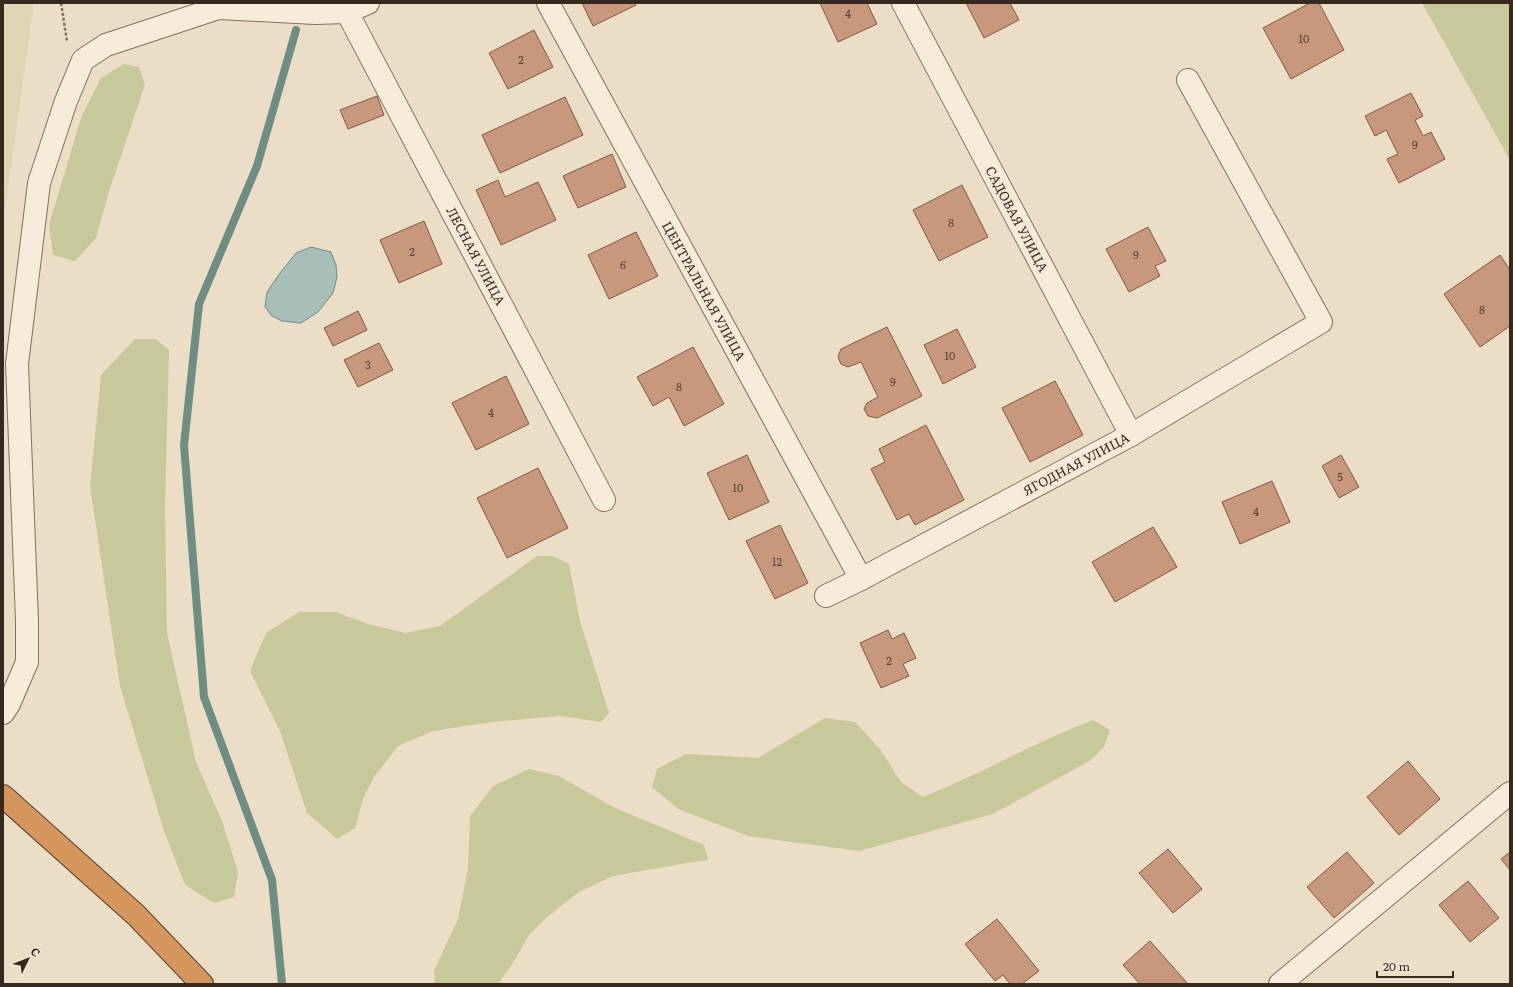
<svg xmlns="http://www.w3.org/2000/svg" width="1513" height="987" font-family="Literata,serif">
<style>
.farmland{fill:#e0d6b4}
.green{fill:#c7c99b}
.water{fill:#a7bfb6;stroke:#6e8d83}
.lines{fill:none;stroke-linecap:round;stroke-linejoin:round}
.stream{stroke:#6e8d83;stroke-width:8}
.building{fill:#c7977e;stroke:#835844}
.minor-casing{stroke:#856f5d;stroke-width:24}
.highway-casing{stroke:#543e31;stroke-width:24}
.path{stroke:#856f5d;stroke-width:2.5;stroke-dasharray:3 2;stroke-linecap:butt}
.minor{stroke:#f7ebd9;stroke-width:22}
.highway{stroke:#d4965d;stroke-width:22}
.labels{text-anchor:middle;stroke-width:4;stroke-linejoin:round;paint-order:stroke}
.number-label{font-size:11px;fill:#5b4438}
.street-label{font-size:13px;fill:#372920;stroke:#f3e8d5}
</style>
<rect width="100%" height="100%" fill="#ebddc6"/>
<polygon class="farmland" points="3,3 34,3 3,223"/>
<g class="green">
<polygon points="1422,3 1510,3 1510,160"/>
<polygon points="124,64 139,67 145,85 109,191 96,238 75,261 53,255 49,225 82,115 101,78"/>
<polygon points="135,339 156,339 169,350 165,508 167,633 196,762 222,821 238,872 234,897 214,903 185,885 164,831 120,686 90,486 101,375"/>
<polygon points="537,556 553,556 569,564 580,621 609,713 601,722 560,716 492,722 433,731 398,746 374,777 363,799 355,828 337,839 307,813 280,731 250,671 266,633 299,612 336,612 368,624 405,633 440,626"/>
<path d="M 825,718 L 855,722 L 880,749 L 901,782 L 923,797 C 981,774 1035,742 1093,720 L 1110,730 L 1104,747 L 1091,760 L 993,814 L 859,851 L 748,836 L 678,809 L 652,787 L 657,769 L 686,754 L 758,758 Z"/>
<polygon points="529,769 559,776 613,807 704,845 708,860 687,863 613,876 579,892 547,917 529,935 511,966 498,984 435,984 434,971 458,919 468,868 470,816 493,786"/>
</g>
<polygon class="water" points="311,247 331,252 336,265 337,277 333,293 318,312 301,323 282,321 272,316 265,307 267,292 280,273 296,253"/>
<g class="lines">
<polyline class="stream" points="282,984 272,880 204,697 184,445 199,304 257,166 296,30"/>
</g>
<g class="building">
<polygon points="582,3 635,3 636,5 593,26"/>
<polygon points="820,3 867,3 877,24 838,42"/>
<polygon points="966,3 1010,3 1019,20 984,38"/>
<polygon points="1310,3 1319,3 1344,50 1291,79 1263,28"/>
<polygon points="534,30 553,67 508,89 489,53"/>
<polygon points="1411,93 1423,116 1415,120 1423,136 1431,132 1445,159 1399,183 1387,159 1398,154 1386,130 1375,136 1365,116"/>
<polygon points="377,96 384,115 348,129 340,110"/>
<polygon points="565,97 583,135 500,173 482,135"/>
<polygon points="612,154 626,187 578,208 563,176"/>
<polygon points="498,180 505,197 538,182 556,220 501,245 476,190"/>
<polygon points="962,185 988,237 939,261 913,210"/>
<polygon points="424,221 442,264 399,283 380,240"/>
<polygon points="1148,227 1166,261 1155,266 1160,276 1129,292 1106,249"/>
<polygon points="636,232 658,276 609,299 588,255"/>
<polygon points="1500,255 1510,270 1510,326 1480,347 1444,294"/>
<polygon points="358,311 367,330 333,346 324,328"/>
<polygon points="887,327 922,396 877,418 868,416 864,409 867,403 878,397 861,362 848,367 841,364 838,357 841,349"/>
<polygon points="957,329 976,367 943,384 924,345"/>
<polygon points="379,343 393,370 358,387 344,360"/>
<polygon points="693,347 724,404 684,426 669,397 653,406 637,377"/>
<polygon points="506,376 529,424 476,450 452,403"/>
<polygon points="1055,381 1083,435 1030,462 1002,408"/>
<polygon points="926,425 964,500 915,525 909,514 897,520 871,469 885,462 879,449"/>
<polygon points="747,455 769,502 729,520 707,473"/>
<polygon points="1341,455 1359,487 1339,498 1322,466"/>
<polygon points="538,468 568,528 507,558 477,498"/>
<polygon points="1272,481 1290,522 1240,544 1222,502"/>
<polygon points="780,525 808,583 775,599 746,541"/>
<polygon points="1153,527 1177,567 1115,602 1092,562"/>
<polygon points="888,630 892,639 904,633 916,658 903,664 909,676 881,688 860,643"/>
<polygon points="1408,761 1440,799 1399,835 1367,797"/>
<polygon points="1168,849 1202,889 1173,913 1139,873"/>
<polygon points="1347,852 1374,883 1334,918 1307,887"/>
<polygon points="1510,852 1510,870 1501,859"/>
<polygon points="1468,881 1499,918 1470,942 1439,905"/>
<polygon points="997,919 1039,971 1022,984 1010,984 1003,975 995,981 965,944"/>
<polygon points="1150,941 1188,984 1140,984 1123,965"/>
</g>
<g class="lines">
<g class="minor-casing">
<g id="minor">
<polyline points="548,3 861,579"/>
<polyline points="903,3 1131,435"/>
<polyline points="347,12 604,500"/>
<polyline points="826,596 861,579 1131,435 1321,322 1188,80"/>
<polyline points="3,713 9,704 27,662 27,621 17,364 39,183 66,101 83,60 106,45 218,8 315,13 347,12 368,3"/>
<polyline points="1280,984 1510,793"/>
</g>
</g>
<g class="highway-casing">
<polyline id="highway" points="3,796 136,915 202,984"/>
</g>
<polyline class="path" points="61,3 67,41"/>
<use href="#minor" class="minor"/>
<use href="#highway" class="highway"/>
</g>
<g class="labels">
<g class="number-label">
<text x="848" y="18">4</text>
<text x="1304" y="43">10</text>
<text x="521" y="64">2</text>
<text x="1415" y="149">9</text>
<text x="951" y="227">8</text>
<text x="412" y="256">2</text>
<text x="1136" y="259">9</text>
<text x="623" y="269">6</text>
<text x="1482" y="314">8</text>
<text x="950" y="360">10</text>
<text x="368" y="369">3</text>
<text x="893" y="386">9</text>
<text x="679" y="391">8</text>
<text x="491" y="417">4</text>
<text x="1340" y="481">5</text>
<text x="738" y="492">10</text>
<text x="1256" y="516">4</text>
<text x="777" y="566">12</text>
<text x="889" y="665">2</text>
</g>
<g class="street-label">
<text transform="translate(1017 219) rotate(62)" y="5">САДОВАЯ УЛИЦА</text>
<text transform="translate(476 256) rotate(62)" y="5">ЛЕСНАЯ УЛИЦА</text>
<text transform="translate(704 291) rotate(61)" y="5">ЦЕНТРАЛЬНАЯ УЛИЦА</text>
<text transform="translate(1076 464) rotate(-28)" y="5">ЯГОДНАЯ УЛИЦА</text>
</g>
</g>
<rect width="1513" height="987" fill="none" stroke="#372920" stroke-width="8"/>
<g transform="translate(28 959) rotate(47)" stroke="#f3e8d5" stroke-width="3" paint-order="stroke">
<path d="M0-3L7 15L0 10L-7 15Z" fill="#372920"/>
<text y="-6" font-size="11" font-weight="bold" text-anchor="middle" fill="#372920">С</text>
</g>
<path d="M1377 971v6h76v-6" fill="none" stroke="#372920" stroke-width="2"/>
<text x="1383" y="971" font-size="12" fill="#372920" stroke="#f3e8d5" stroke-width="3" paint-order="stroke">20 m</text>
</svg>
